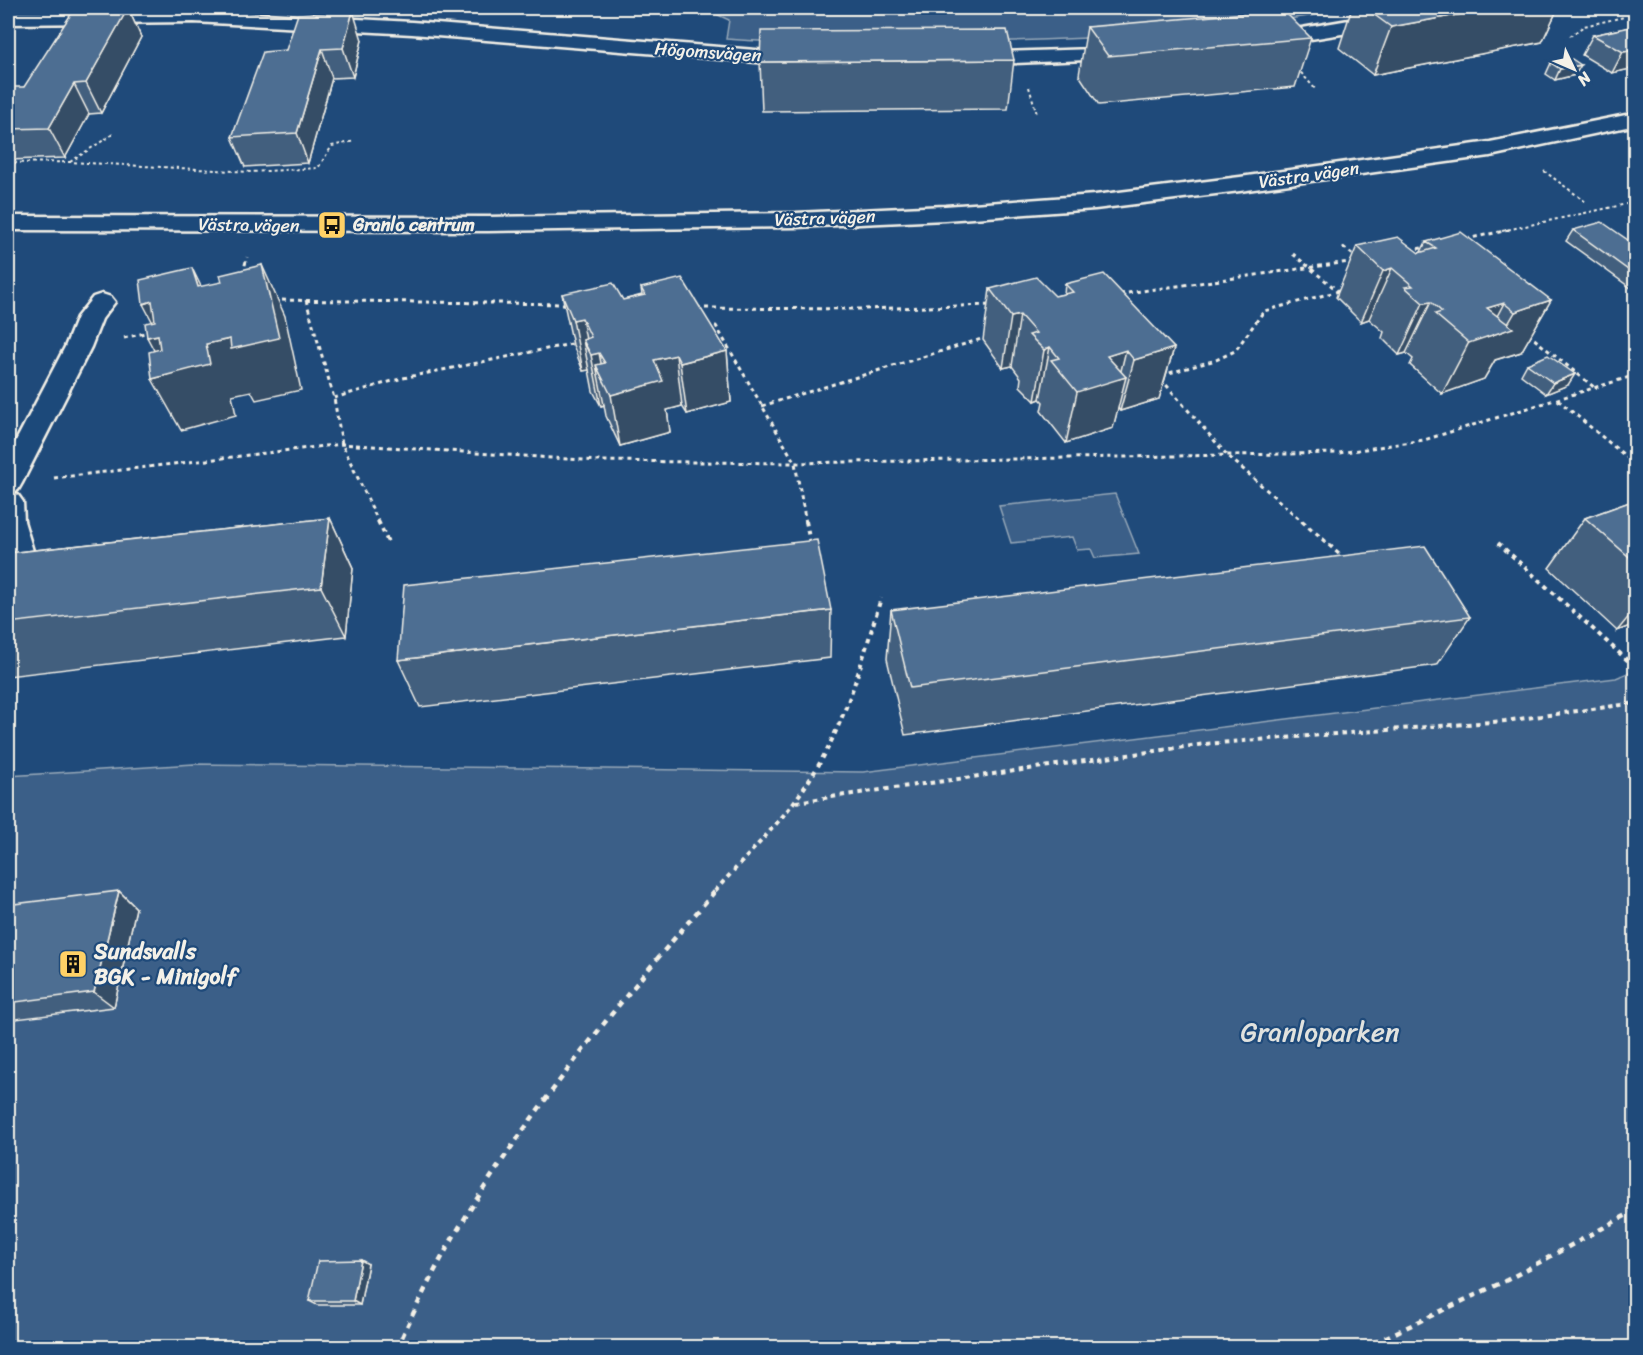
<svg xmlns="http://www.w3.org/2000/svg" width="1643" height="1355" font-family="Sriracha,sans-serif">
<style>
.green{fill:#3a5f88;stroke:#97a8b8;stroke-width:1.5}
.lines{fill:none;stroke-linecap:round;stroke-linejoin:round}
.minor-casing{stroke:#f4f1e8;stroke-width:5}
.path-far3{stroke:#f4f1e8;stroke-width:2;stroke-dasharray:3 3;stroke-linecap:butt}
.path-far2{stroke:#f4f1e8;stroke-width:3;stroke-dasharray:4 4;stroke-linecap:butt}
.path-far1{stroke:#f4f1e8;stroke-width:4;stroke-dasharray:4.5 4.5;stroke-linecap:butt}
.path{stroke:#f4f1e8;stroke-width:4.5;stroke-dasharray:6 6;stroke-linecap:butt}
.minor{fill:#1f4a7a;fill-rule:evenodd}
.wall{fill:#425f7e;stroke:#f4f1e8;stroke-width:1.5}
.shaded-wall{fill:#364d66;stroke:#f4f1e8;stroke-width:1.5}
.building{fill:#4d6e92;stroke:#f4f1e8;stroke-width:1.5}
.labels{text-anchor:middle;stroke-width:4.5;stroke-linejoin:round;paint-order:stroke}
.far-street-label{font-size:18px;fill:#f4f1e8;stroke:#1f4a7a}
.far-poi-label{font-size:18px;font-weight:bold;fill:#f4f1e8;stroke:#1f4a7a;text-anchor:start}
.poi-label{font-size:22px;font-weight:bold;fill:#f4f1e8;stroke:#1f4a7a;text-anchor:start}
.near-park-label{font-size:27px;fill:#e1e2de;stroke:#1f4a7a}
</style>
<rect width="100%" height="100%" fill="#1f4a7a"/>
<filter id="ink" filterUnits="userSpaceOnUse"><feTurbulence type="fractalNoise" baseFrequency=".0167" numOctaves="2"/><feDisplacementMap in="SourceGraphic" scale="12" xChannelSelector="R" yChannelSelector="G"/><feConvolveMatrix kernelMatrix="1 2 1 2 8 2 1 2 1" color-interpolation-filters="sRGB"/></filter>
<g filter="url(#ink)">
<g class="green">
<path d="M 664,8 L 1355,8 C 1216,34 1072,42 930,42 C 862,43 794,44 726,39 L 729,20 L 714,13 Z"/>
<polygon points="1115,494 1139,554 1095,558 1091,549 1077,550 1072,537 1011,543 999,506"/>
<polygon points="1635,670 1635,1347 8,1348 8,776 194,764 863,772 1616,678"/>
</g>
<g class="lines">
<g class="minor-casing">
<g id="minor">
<polygon points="1419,8 1451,8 1449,12 1385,27 1261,47 1251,41 1261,35"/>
<polygon points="194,10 412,22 805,54 812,56 815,60 812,64 805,66 412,34 194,22 8,24 8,12"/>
<polygon points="1126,48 1133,50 1136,54 1133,58 971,65 964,63 961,59 964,55 971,53"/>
<polygon points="1636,113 1636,125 1490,156 1240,191 1095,209 945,220 796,227 488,231 8,230 8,216 488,217 796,213 945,206 1095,195 1240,177 1490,142"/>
<polygon points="102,294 111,297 115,302 102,319 91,347 22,483 18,490 10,492 18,495 23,502 24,521 40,574 36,582 25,585 14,582 8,567 8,456 65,347 77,317 93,297"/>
</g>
</g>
<g class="path-far3">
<polyline points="1570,36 1584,26 1624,17"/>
<polyline points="1297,68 1316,90"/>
<polyline points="1029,87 1037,114"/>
<polyline points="70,162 113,134"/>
<polyline points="8,163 70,162 251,172 318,168 332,146 355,141"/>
<polyline points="1544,171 1586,202"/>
<polyline points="1502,231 1636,202"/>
</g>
<g class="path-far2">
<polyline points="1466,239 1509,230"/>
<polyline points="1343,247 1356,257"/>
<polyline points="1410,250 1427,247"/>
<polyline points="1293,254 1338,291"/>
<polyline points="243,273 247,257"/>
<polyline points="1120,294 1356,261"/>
<polyline points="274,300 567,304"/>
<polyline points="306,300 334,398 342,444 379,523"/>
<polyline points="697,308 861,309 990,305"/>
<polyline points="707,325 716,326 795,463 806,523"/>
<polyline points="1528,334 1595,388"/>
<polyline points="124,338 149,332"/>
<polyline points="1162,375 1216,360 1235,351 1264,311 1343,290"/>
<polyline points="1161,379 1227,455 1304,523"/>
<polyline points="334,398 403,378 576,343"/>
<polyline points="1558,400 1636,465"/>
<polyline points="762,406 988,337"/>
<polyline points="54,478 342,444 598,461 795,463 1339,453 1424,440 1636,375"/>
</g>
<g class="path-far1">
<polyline points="378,521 388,542"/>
<polyline points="806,521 810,544"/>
<polyline points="1302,521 1344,558"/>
<polyline points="1498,543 1636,668"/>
<polyline points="796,802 1205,744 1505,721 1636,703"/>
<path d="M 715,891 C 747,855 782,822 808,782 C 845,727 862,661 881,598"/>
</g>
<g class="path">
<path d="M 397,1348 C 416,1307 436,1265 460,1226 C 533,1106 624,996 717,889"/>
<polyline points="1363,1348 1507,1280 1636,1210"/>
</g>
<use href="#minor" class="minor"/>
</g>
<g class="wall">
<polygon points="56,8 96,8 57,9"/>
<polygon points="128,8 141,37 101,113 89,114 65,158 8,160 8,96 24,87"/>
<polygon points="1352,8 1558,8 1542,42 1373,75 1339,48"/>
<polygon points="1635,26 1635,68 1612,73 1582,55 1593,35"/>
<polygon points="1087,27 1311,38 1295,87 1099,105 1079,75"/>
<polygon points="362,40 353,77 332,78 308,163 245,167 232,137 286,50"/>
<polygon points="1014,60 1008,109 762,111 760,62"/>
<polygon points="1551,63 1575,75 1555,80 1546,74"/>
<polygon points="1573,230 1635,245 1635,291 1566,241"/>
<polygon points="1426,242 1551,300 1521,352 1495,360 1484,379 1442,394 1410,365 1413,359 1406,353 1399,355 1382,338 1384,332 1369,319 1361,322 1336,297 1357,246 1419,253 1421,252"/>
<polygon points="1065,284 1174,348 1159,399 1120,411 1118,408 1113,428 1066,443 1041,411 1043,402 1040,399 1035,401 1020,386 1021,378 1012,366 1003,368 983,340 990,289 1055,296 1064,294"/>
<polygon points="641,288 727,351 731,402 687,414 682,406 667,410 670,432 620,446 606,416 604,405 601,406 593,391 589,370 583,371 573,345 562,294 623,300 642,295"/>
<polygon points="1527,364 1568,385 1546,394 1521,375"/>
<polygon points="1635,500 1635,624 1617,631 1549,568 1585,518"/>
<polygon points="330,518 353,568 346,636 8,676 8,553"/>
<polygon points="831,610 830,658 420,707 398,660"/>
<polygon points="891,610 1470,617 1437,665 905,735 887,659"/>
<polygon points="119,891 136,908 114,1007 8,1020 8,924"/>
<polygon points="368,1264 360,1305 317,1305 309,1301"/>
</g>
<g class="shaded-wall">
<polygon points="128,8 141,37 101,113 86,83"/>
<polygon points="1495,8 1558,8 1542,42 1373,75 1391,27"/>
<polygon points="353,11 362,40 353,77 343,48"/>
<polygon points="322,49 332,78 308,163 297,133"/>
<polygon points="1635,50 1635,68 1612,73 1623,52"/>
<polygon points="1581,65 1575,75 1555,80 1560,69"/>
<polygon points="74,84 89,114 65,158 49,128"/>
<polygon points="262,265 285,316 301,390 256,400 251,391 232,395 236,415 181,430 152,379 167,375 147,337 158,335 206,344 230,339"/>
<polygon points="192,268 217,319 198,287"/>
<polygon points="1392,268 1369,319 1361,322 1383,271"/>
<polygon points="1551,300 1521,352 1495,360 1484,379 1442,394 1487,308 1504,303 1486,337 1504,331 1515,312"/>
<polygon points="152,301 170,355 143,304"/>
<polygon points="1431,302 1406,353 1399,355 1423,303"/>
<polygon points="1020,315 1012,366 1003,368 1011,317"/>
<polygon points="582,318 588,351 583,340 589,370 583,371 573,320"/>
<polygon points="1050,347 1040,399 1035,401 1044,350"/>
<polygon points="1174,348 1159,399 1120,411 1134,360"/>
<polygon points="1126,350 1119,379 1126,377 1113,428 1066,443 1077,392 1107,356"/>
<polygon points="727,351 731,402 687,414 680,363"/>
<polygon points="599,353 605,383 596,365 604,405 601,406 591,355"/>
<polygon points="676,355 682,406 667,410 670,432 620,446 611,395 654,360"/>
<polygon points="1575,374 1568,385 1546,394 1553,383"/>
<polygon points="330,518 353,568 346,636 321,587"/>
<polygon points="1635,609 1635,624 1617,631"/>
<polygon points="119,891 136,908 114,1007 94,992"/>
<polygon points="361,1260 368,1264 360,1305 353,1301"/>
</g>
<g class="building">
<polygon points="128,8 86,83 74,84 49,128 8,129 8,96 13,87 24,87 73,11"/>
<polygon points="1365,8 1495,8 1391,27"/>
<polygon points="1283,10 1311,38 1108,56 1087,27"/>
<polygon points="353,11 343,48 322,49 297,133 232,137 263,52 286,50 298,14"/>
<polygon points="1635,26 1635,50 1623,52 1593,35"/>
<polygon points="1007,30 1014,60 760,62 761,31"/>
<polygon points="1572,59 1581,65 1560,69 1551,63"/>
<polygon points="1602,222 1635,245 1635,275 1573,230"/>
<polygon points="1461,232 1551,300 1515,312 1504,303 1487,308 1513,328 1469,343 1435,314 1442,312 1431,302 1423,303 1405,287 1413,286 1392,268 1383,271 1357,246 1398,237 1419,253 1436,248 1426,242"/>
<polygon points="262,265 279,338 231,349 230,339 206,344 210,364 152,379 149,352 160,349 158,335 147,337 145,323 155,321 152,301 143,304 140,280 192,268 198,287 222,282 220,275"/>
<polygon points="1104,274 1174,348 1134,360 1126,350 1107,356 1126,377 1077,392 1051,360 1059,358 1050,347 1044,350 1029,335 1036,333 1020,315 1011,317 990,289 1036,277 1055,296 1073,292 1065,284"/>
<polygon points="682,278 727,351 680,363 676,355 654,360 663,381 611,395 596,365 605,363 599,353 591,355 583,340 591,337 582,318 573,320 562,294 613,283 623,300 645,295 641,288"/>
<polygon points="1548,355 1575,374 1553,383 1527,364"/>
<polygon points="1635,500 1635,562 1585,518"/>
<polygon points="330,518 321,587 8,623 8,553"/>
<polygon points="817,540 831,610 398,660 404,585"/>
<polygon points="1425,546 1470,617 910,688 891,610"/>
<polygon points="119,891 94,992 8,1003 8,924 14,904"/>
<polygon points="361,1260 353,1301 309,1301 318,1261"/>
</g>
</g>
<defs>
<g id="bus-square" transform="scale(1.5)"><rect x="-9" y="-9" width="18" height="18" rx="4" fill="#ffd166" stroke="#1f4a7a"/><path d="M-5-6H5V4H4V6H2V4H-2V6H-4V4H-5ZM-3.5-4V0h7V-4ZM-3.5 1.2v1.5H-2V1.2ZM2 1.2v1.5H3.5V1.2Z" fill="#111"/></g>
<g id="building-square" transform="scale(1.5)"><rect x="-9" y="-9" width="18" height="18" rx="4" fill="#ffd166" stroke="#1f4a7a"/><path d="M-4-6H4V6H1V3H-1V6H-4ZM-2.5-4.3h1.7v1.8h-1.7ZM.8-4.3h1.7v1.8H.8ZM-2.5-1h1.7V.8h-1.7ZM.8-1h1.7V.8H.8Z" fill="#111"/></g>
</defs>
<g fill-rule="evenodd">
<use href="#bus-square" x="332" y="225"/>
<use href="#building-square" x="73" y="964"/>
</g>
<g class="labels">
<g class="far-street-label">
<text transform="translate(708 52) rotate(4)" y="6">Högomsvägen</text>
<text transform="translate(1309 175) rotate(-8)" y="6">Västra vägen</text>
<text transform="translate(825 218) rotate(-2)" y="6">Västra vägen</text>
<text transform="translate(249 225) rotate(1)" y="6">Västra vägen</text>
</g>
<g class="far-poi-label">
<text x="353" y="231">Granlo centrum</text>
</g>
<g class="poi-label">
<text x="94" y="959">Sundsvalls<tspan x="94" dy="25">BGK - Minigolf</tspan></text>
</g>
<g class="near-park-label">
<text x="1320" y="1041">Granloparken</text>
</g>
</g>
<rect width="1643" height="1355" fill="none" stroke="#1f4a7a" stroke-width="30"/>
<rect x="15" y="15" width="1613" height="1325" fill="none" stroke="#f4f1e8" stroke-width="2" filter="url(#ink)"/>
<g transform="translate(1574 69) rotate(134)" stroke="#1f4a7a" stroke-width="4.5" paint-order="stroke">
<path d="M0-4.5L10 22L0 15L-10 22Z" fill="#f4f1e8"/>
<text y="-9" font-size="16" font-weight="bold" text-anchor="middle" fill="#f4f1e8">N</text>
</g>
</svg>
